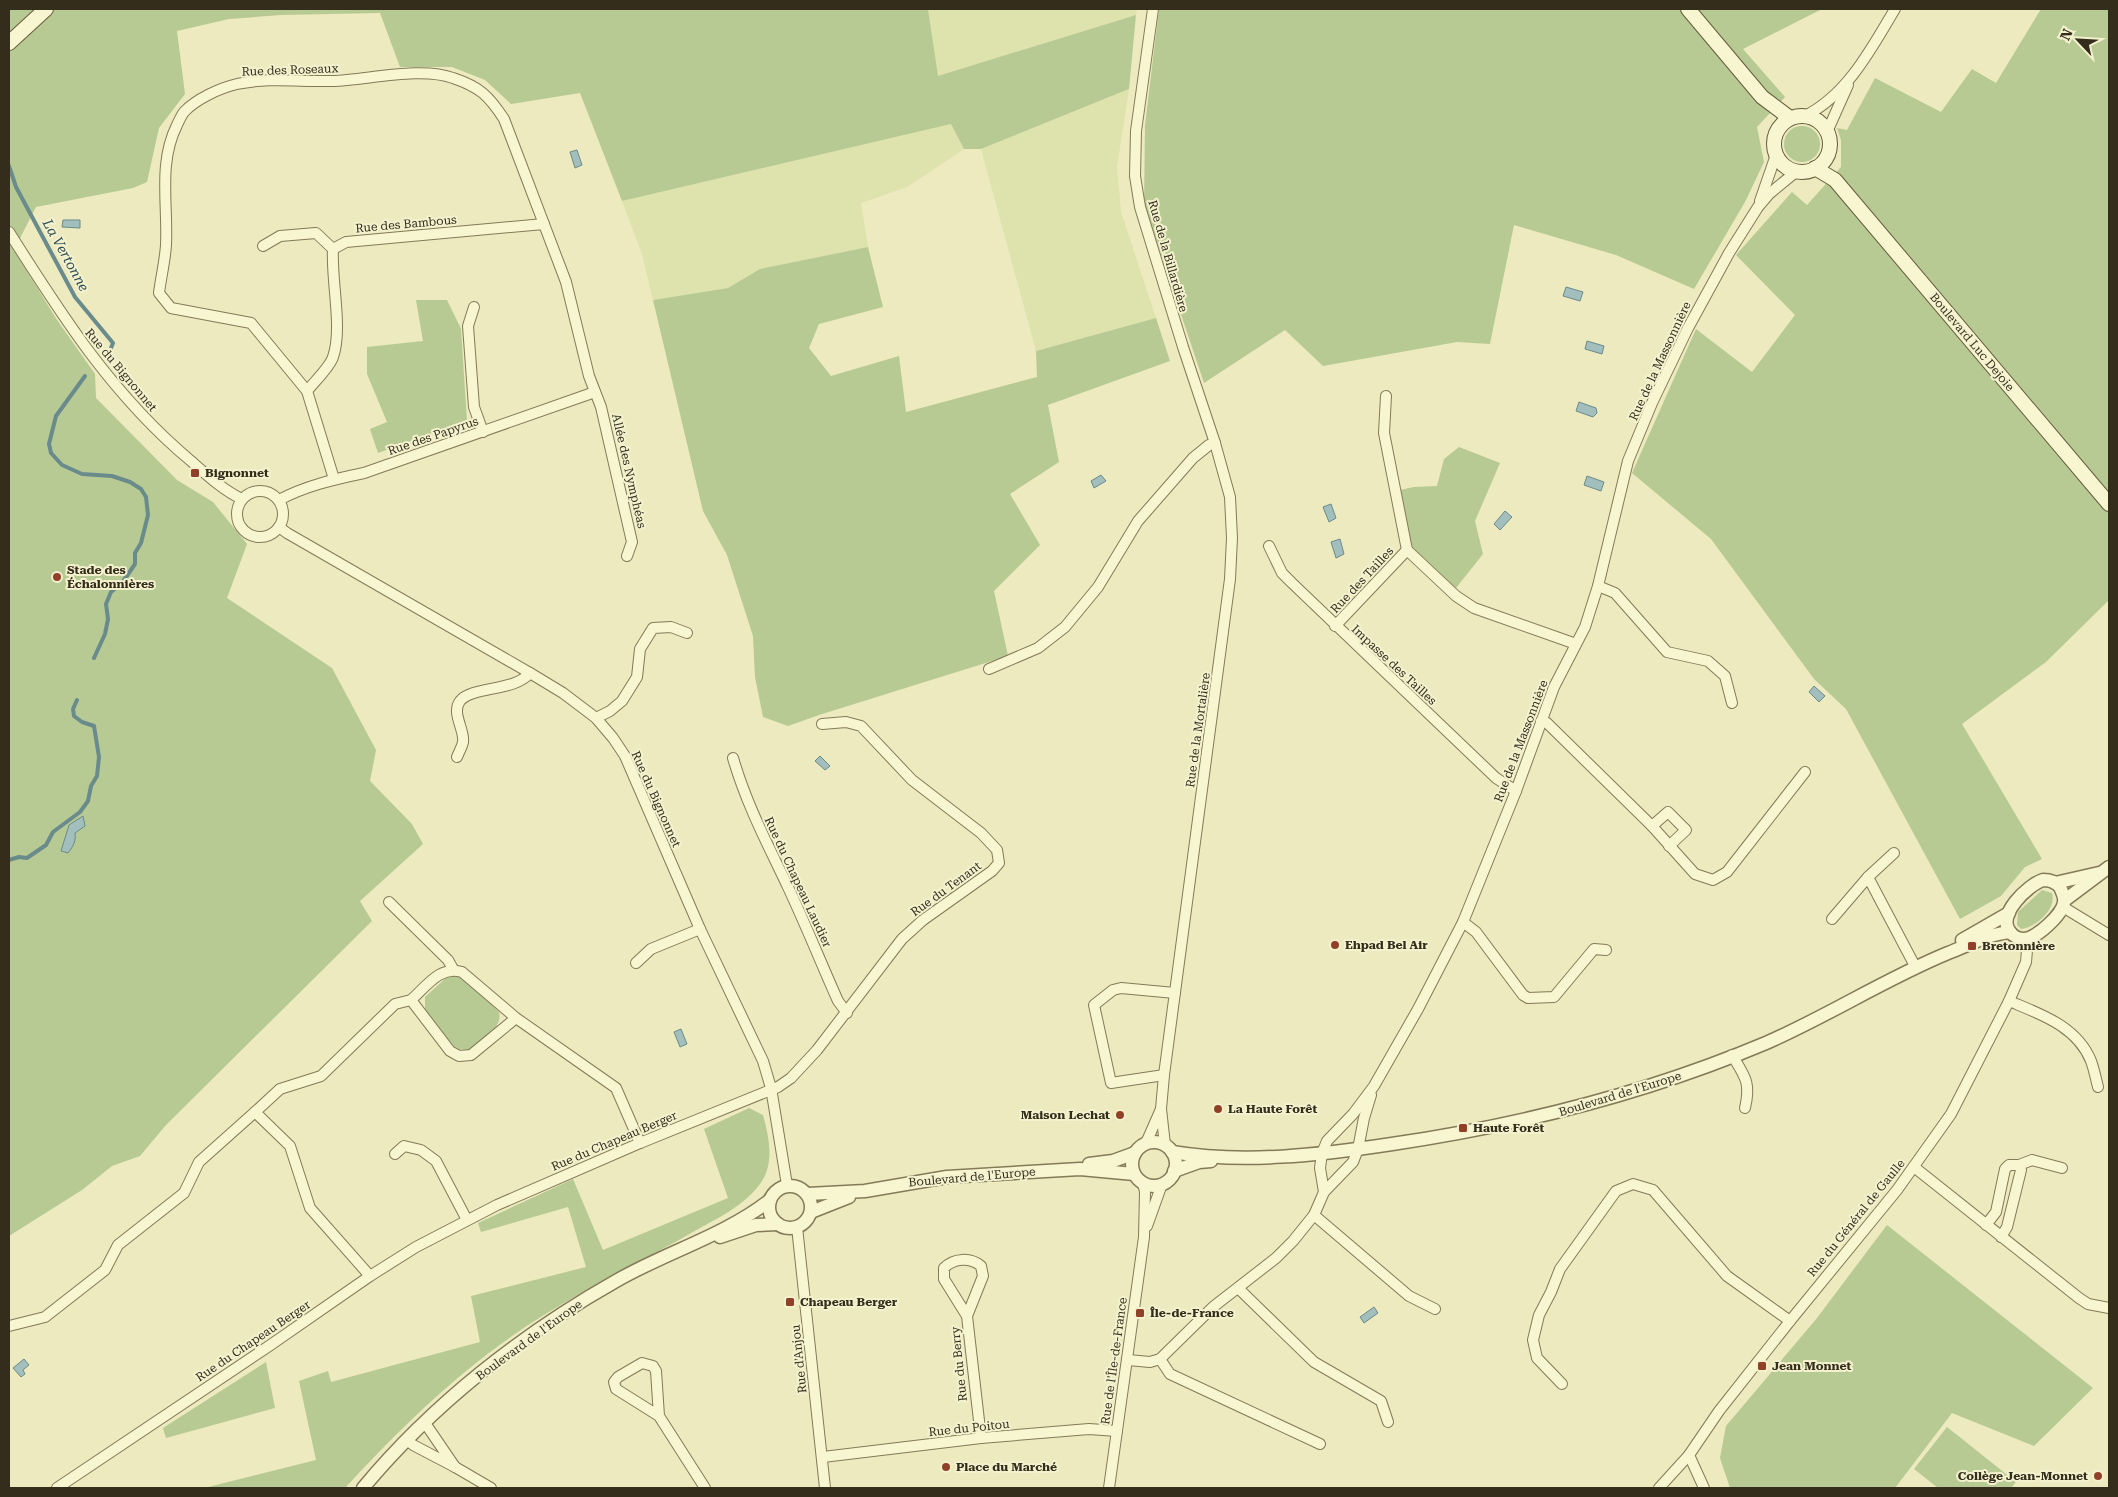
<svg xmlns="http://www.w3.org/2000/svg" width="2118" height="1497" font-family="'Roboto Serif',serif">
<style>
.farmland{fill:#dee2ac}
.green{fill:#b7ca93}
.water{fill:#a2bebd;stroke:#6a8b8b}
.lines{fill:none;stroke-linecap:round;stroke-linejoin:round}
.stream{stroke:#6a8b8b;stroke-width:4}
.minor-casing{stroke:#847a58;stroke-width:12}
.tertiary-casing{stroke:#847a58;stroke-width:15}
.secondary-casing{stroke:#665b3b;stroke-width:16}
.minor{stroke:#f8f5d1;stroke-width:10}
.tertiary{stroke:#f8f5d1;stroke-width:12}
.secondary{stroke:#f8f5d1;stroke-width:14}
.poi-dot{fill:#924129;stroke:#f4f2ce;stroke-width:2}
.labels{text-anchor:middle;stroke-width:4;stroke-linejoin:round;paint-order:stroke}
.street-label{font-size:12px;fill:#342d1c;stroke:#f4f2ce}
.poi-label{font-size:12px;font-weight:bold;fill:#342d1c;stroke:#f4f2ce;text-anchor:start}
.water-label{font-size:14px;font-style:italic;fill:#2b4d54;stroke:#f4f2ce}
</style>
<rect width="100%" height="100%" fill="#eceabe"/>
<g class="farmland">
<polygon points="928,9 1137,9 1136,15 937,77"/>
<polygon points="1129,89 1117,167 1121,212 1156,318 1036,351 981,149"/>
<polygon points="951,124 964,149 907,187 861,203 868,247 760,269 728,288 653,300 642,254 622,201"/>
</g>
<g class="green">
<polygon points="9,9 928,9 938,76 1136,15 1129,89 981,149 964,149 951,124 622,201 580,93 511,104 485,80 452,67 400,67 380,13 281,15 229,19 177,31 185,94 159,128 147,182 133,188 36,207 14,250 57,320 95,374 96,398 177,480 213,502 247,544 227,598 332,668 376,750 370,781 412,824 423,844 360,901 372,921 166,1125 140,1156 112,1166 82,1190 9,1236"/>
<polygon points="1159,9 1822,9 1743,49 1785,97 1757,127 1764,162 1745,202 1694,289 1616,255 1514,225 1490,344 1457,342 1323,366 1285,330 1204,383 1144,204 1145,125"/>
<polygon points="2041,9 2109,9 2109,600 2046,662 1962,724 2042,859 2025,867 2001,896 1960,919 1846,709 1814,679 1711,539 1632,473 1696,329 1752,372 1795,315 1736,255 1792,192 1807,205 1841,167 1841,140 1837,128 1847,130 1875,78 1941,112 1972,69 1996,83"/>
<circle cx="1802" cy="144" r="18"/>
<polygon points="868,247 883,307 819,324 809,348 831,376 899,356 906,412 1037,377 1036,351 1156,318 1170,361 1048,405 1059,462 1010,494 1040,545 994,591 1008,656 819,715 788,726 763,717 755,677 753,636 727,555 703,511 653,300 728,288 760,269"/>
<polygon points="416,300 447,300 461,329 467,421 378,453 370,429 387,422 367,374 367,347 423,341"/>
<polygon points="1459,447 1500,463 1475,521 1483,554 1452,593 1407,550 1395,491 1414,487 1437,486 1444,459"/>
<path d="M 2042,890 L 2052,893 C 2057,909 2036,927 2021,929 L 2017,925 L 2018,912 Z"/>
<path d="M 456,974 L 465,977 L 499,1012 C 503,1029 481,1040 469,1050 L 459,1049 L 454,1046 L 425,1011 L 425,997 L 447,977 Z"/>
<path d="M 749,1108 L 763,1115 C 769,1137 775,1164 760,1184 C 744,1206 716,1219 693,1232 C 644,1260 592,1285 544,1315 C 469,1361 404,1424 345,1488 L 204,1488 L 316,1460 L 299,1381 L 328,1371 L 331,1382 L 480,1342 L 471,1296 L 586,1267 L 568,1207 L 481,1232 L 478,1223 L 573,1179 L 603,1250 L 728,1198 L 704,1129 Z"/>
<polygon points="1887,1225 2093,1388 2034,1446 1952,1413 1895,1488 1730,1488 1720,1458 1726,1426 1817,1318"/>
<polygon points="266,1362 275,1408 166,1438 163,1428"/>
<polygon points="1947,1427 2016,1482 2011,1488 1938,1488 1914,1469"/>
</g>
<g class="water">
<polygon points="577,150 582,165 575,168 570,152"/>
<polygon points="63,220 80,220 80,228 62,227"/>
<polygon points="1566,287 1583,292 1580,301 1563,296"/>
<polygon points="1587,341 1604,346 1602,354 1585,349"/>
<polygon points="1579,402 1596,408 1597,413 1593,417 1576,411"/>
<polygon points="1101,475 1106,481 1094,488 1091,481"/>
<polygon points="1587,476 1604,482 1601,491 1584,485"/>
<polygon points="1331,504 1336,518 1329,522 1323,507"/>
<polygon points="1505,511 1512,517 1500,530 1494,524"/>
<polygon points="1340,539 1344,554 1336,558 1331,542"/>
<polygon points="1814,686 1825,696 1819,702 1809,692"/>
<polygon points="820,756 830,766 825,770 815,761"/>
<path d="M 83,816 L 85,826 L 75,833 C 76,841 74,845 68,853 L 61,851 L 69,825 Z"/>
<polygon points="681,1029 687,1044 680,1047 674,1032"/>
<polygon points="1374,1307 1378,1313 1364,1323 1360,1317"/>
<polygon points="24,1359 29,1365 23,1370 25,1374 21,1377 13,1368"/>
</g>
<g class="lines">
<g class="stream">
<polyline points="9,166 16,187 75,297 113,343 111,348"/>
<polyline points="85,376 56,416 49,444 51,453 62,465 82,474 112,476 130,482 141,489 146,497 148,515 141,543 135,553 135,564 122,583 111,592 106,604 108,619 105,634 94,658"/>
<polyline points="9,860 19,857 27,858 46,845 53,832 80,812 88,801 91,786 97,776 99,757 94,726 82,722 74,716 73,709 77,700"/>
</g>
<g class="minor-casing">
<g id="minor">
<polyline points="1153,9 1136,131 1135,176 1140,207 1183,347 1215,443 1230,497 1232,538 1230,579 1164,1075 1161,1109 1165,1145"/>
<path d="M 1805,116 C 1848,94 1871,49 1895,9"/>
<polyline points="1827,132 1848,85"/>
<polyline points="1760,201 1776,155"/>
<path d="M 9,232 C 62,316 113,396 191,461 C 207,475 223,490 242,499"/>
<polyline points="263,246 280,236 316,233 333,249"/>
<polyline points="474,307 468,326 474,407 483,432"/>
<path d="M 307,391 C 314,382 330,367 333,357 C 343,328 331,281 333,249 L 346,242 L 544,224"/>
<polyline points="1386,396 1384,433 1407,550 1456,596 1474,608 1576,644"/>
<path d="M 334,479 L 307,391 L 251,323 L 171,308 L 159,293 C 161,277 165,261 166,245 C 168,204 158,163 177,125 C 179,121 181,116 184,112 C 196,99 220,88 237,84 C 269,77 301,82 332,81 C 367,80 421,66 453,78 C 480,87 489,96 504,119 L 566,282 L 589,376 L 601,407 L 632,542 L 627,556"/>
<circle cx="260" cy="514" r="23"/>
<path d="M 279,500 C 305,486 335,479 364,473 L 595,392"/>
<polyline points="279,527 287,533 530,673 563,693 596,718 613,738 625,756 700,929 763,1061 771,1088 787,1185"/>
<polyline points="1269,546 1282,573 1292,583 1496,778 1516,791"/>
<polyline points="1598,586 1615,593 1667,652 1708,661 1725,676 1732,703"/>
<polyline points="1335,626 1407,550"/>
<polyline points="989,669 1038,648 1065,627 1098,587 1138,521 1193,458 1209,445 1215,443"/>
<polyline points="596,718 610,711 622,701 637,677 640,649 653,628 671,627 687,633"/>
<polyline points="1541,721 1547,723 1652,826 1695,874 1713,880 1727,872 1805,772"/>
<path d="M 457,757 C 459,752 462,747 463,742 C 465,730 451,713 460,701 C 472,686 514,692 530,673"/>
<path d="M 733,758 C 746,803 767,843 787,885 C 805,923 821,963 838,1001 L 847,1013"/>
<polyline points="1652,826 1668,812 1686,830 1669,846"/>
<polyline points="1868,877 1916,968"/>
<polyline points="389,902 448,960 453,969"/>
<polyline points="2063,907 2109,935"/>
<polyline points="1832,919 1868,877 1894,853"/>
<polyline points="1463,922 1476,932 1523,995 1528,998 1554,997 1594,949 1606,950"/>
<polyline points="636,963 651,949 700,929"/>
<path d="M 2009,1001 C 2040,1014 2077,1026 2091,1061 C 2094,1069 2096,1079 2098,1087"/>
<path d="M 516,1018 L 471,1055 L 459,1056 L 450,1051 L 411,1000 C 426,987 440,965 462,972 L 516,1018 L 616,1088 L 640,1143"/>
<path d="M 1732,1055 C 1745,1077 1751,1082 1745,1108"/>
<polyline points="1164,1075 1111,1083 1094,1005 1113,990 1121,988 1175,993"/>
<polyline points="1146,1143 1161,1109"/>
<polyline points="395,1154 404,1146 421,1150 436,1161 467,1220"/>
<polyline points="2019,1165 2032,1160 2062,1168"/>
<polyline points="1914,1167 2079,1298 2088,1304 2109,1308"/>
<polyline points="1324,1192 1320,1168 1322,1153 1327,1141 1353,1114 1374,1086 1418,1009 1463,922 1516,791 1554,687 1585,627 1598,586 1628,461 1652,403 1688,328 1729,253 1758,207 1769,194 1797,171"/>
<polyline points="1314,1215 1409,1296 1435,1309"/>
<polyline points="1986,1225 1996,1212 2005,1169 2009,1165 2019,1165 2021,1170 2007,1227 2001,1237"/>
<polyline points="1147,1226 1162,1184"/>
<polyline points="797,1227 825,1488"/>
<polyline points="370,1276 310,1208 290,1146 255,1112 280,1089 321,1076 395,1004 411,1000"/>
<polyline points="1238,1288 1314,1362 1381,1401 1388,1422"/>
<path d="M 967,1316 L 983,1276 L 981,1266 C 970,1257 954,1258 944,1268 L 944,1279 L 967,1316 L 981,1438"/>
<polyline points="9,1326 45,1317 105,1270 118,1245 184,1193 199,1162 255,1112"/>
<polyline points="1160,1359 1170,1374 1320,1444"/>
<polyline points="1128,1360 1150,1362 1160,1359 1213,1307 1276,1258 1293,1241 1314,1215 1324,1192 1353,1162 1358,1149 1364,1118 1371,1095"/>
<polyline points="1562,1384 1537,1358 1533,1340 1539,1315 1551,1292 1560,1269 1616,1191 1633,1184 1653,1190 1727,1276 1790,1321"/>
<polyline points="659,1416 656,1371 653,1366 642,1363 618,1377 614,1382 616,1389 659,1416 705,1488"/>
<polyline points="407,1440 413,1445 455,1467 425,1423"/>
<polyline points="1689,1455 1704,1488"/>
<polyline points="823,1457 981,1438 1089,1429 1117,1431"/>
<polyline points="455,1467 491,1488"/>
<polyline points="57,1488 269,1346 370,1276 416,1247 497,1205 640,1143 778,1087 791,1078 817,1050 902,939 923,920 992,871 999,863 997,850 981,833 912,780 861,726 846,722 822,724"/>
<polyline points="1109,1488 1144,1237 1145,1192 1143,1183"/>
<polyline points="1659,1488 1689,1455 1719,1411 1790,1321 1897,1190 1951,1114 2009,1001 2026,962 2028,938"/>
</g>
</g>
<g class="tertiary-casing">
<g id="tertiary">
<path d="M 2043,880 C 2050,880 2056,882 2060,887 C 2062,892 2065,897 2064,902 C 2063,914 2036,939 2024,939 C 2019,939 2013,936 2010,932 C 1996,915 2028,885 2043,880 Z"/>
<polyline points="2055,883 2099,873"/>
<polyline points="2065,900 2109,867"/>
<polyline points="1962,940 2009,913"/>
<circle cx="1154" cy="1164" r="22"/>
<path d="M 1172,1152 C 1244,1164 1320,1155 1392,1144 C 1521,1125 1645,1094 1766,1043 C 1828,1016 1885,979 1948,953 C 1969,945 1988,934 2010,932"/>
<polyline points="1089,1164 1113,1161 1135,1153"/>
<polyline points="1174,1171 1199,1162 1211,1161"/>
<circle cx="790" cy="1207" r="21"/>
<polyline points="808,1194 865,1191 947,1177 1080,1169 1134,1174"/>
<polyline points="811,1212 849,1197"/>
<polyline points="720,1237 756,1225 778,1224"/>
<path d="M 363,1488 C 432,1405 522,1334 616,1281 C 666,1252 724,1236 770,1200"/>
</g>
</g>
<g class="secondary-casing">
<g id="secondary">
<polyline points="1688,9 1762,97 1790,118"/>
<polyline points="9,43 46,9"/>
<circle cx="1802" cy="144" r="28"/>
<polyline points="1815,168 1835,180 2109,504"/>
</g>
</g>
<use href="#minor" class="minor"/>
<use href="#tertiary" class="tertiary"/>
<use href="#secondary" class="secondary"/>
</g>
<g class="poi-dot">
<rect x="190" y="468" width="10" height="10" rx="2.5"/>
<circle cx="57" cy="577" r="5"/>
<circle cx="1335" cy="945" r="5"/>
<rect x="1967" y="941" width="10" height="10" rx="2.5"/>
<circle cx="1218" cy="1109" r="5"/>
<circle cx="1120" cy="1115" r="5"/>
<rect x="1458" y="1123" width="10" height="10" rx="2.5"/>
<rect x="785" y="1297" width="10" height="10" rx="2.5"/>
<rect x="1135" y="1308" width="10" height="10" rx="2.5"/>
<rect x="1757" y="1361" width="10" height="10" rx="2.5"/>
<circle cx="946" cy="1467" r="5"/>
<circle cx="2098" cy="1476" r="5"/>
</g>
<g class="labels">
<g class="street-label">
<text transform="translate(290 70) rotate(-2)" y="4">Rue des Roseaux</text>
<text transform="translate(406 224) rotate(-5)" y="4">Rue des Bambous</text>
<text transform="translate(1168 256) rotate(74)" y="4">Rue de la Billardière</text>
<text transform="translate(1972 342) rotate(50)" y="4">Boulevard Luc Dejoie</text>
<text transform="translate(1660 361) rotate(-65)" y="4">Rue de la Massonnière</text>
<text transform="translate(121 370) rotate(50)" y="4">Rue du Bignonnet</text>
<text transform="translate(433 436) rotate(-19)" y="4">Rue des Papyrus</text>
<text transform="translate(629 471) rotate(77)" y="4">Allée des Nymphéas</text>
<text transform="translate(1362 580) rotate(-47)" y="4">Rue des Tailles</text>
<text transform="translate(1394 665) rotate(43)" y="4">Impasse des Tailles</text>
<text transform="translate(1198 730) rotate(-82)" y="4">Rue de la Mortalière</text>
<text transform="translate(1521 741) rotate(-69)" y="4">Rue de la Massonnière</text>
<text transform="translate(656 799) rotate(66)" y="4">Rue du Bignonnet</text>
<text transform="translate(798 882) rotate(65)" y="4">Rue du Chapeau Laudier</text>
<text transform="translate(946 889) rotate(-36)" y="4">Rue du Tenant</text>
<text transform="translate(1620 1094) rotate(-17)" y="4">Boulevard de l'Europe</text>
<text transform="translate(614 1141) rotate(-23)" y="4">Rue du Chapeau Berger</text>
<text transform="translate(972 1177) rotate(-5)" y="4">Boulevard de l'Europe</text>
<text transform="translate(1856 1218) rotate(-51)" y="4">Rue du Général de Gaulle</text>
<text transform="translate(529 1340) rotate(-36)" y="4">Boulevard de l'Europe</text>
<text transform="translate(253 1341) rotate(-34)" y="4">Rue du Chapeau Berger</text>
<text transform="translate(799 1359) rotate(-96)" y="4">Rue d'Anjou</text>
<text transform="translate(1114 1361) rotate(-82)" y="4">Rue de l'Île-de-France</text>
<text transform="translate(959 1364) rotate(-96)" y="4">Rue du Berry</text>
<text transform="translate(969 1428) rotate(-6)" y="4">Rue du Poitou</text>
</g>
<g class="poi-label">
<text x="205" y="477">Bignonnet</text>
<text x="67" y="574">Stade des<tspan x="67" dy="14">Échalonnières</tspan></text>
<text x="1345" y="949">Ehpad Bel Air</text>
<text x="1982" y="950">Bretonnière</text>
<text x="1228" y="1113">La Haute Forêt</text>
<text x="1110" y="1119" text-anchor="end">Maison Lechat</text>
<text x="1473" y="1132">Haute Forêt</text>
<text x="800" y="1306">Chapeau Berger</text>
<text x="1150" y="1317">Île-de-France</text>
<text x="1772" y="1370">Jean Monnet</text>
<text x="956" y="1471">Place du Marché</text>
<text x="2088" y="1480" text-anchor="end">Collège Jean-Monnet</text>
</g>
<g class="water-label">
<text transform="translate(66 255) rotate(61)" y="5">La Vertonne</text>
</g>
</g>
<rect width="2118" height="1497" fill="none" stroke="#342d1c" stroke-width="20"/>
<g transform="translate(2078 40) rotate(295)" stroke="#f4f2ce" stroke-width="4" paint-order="stroke">
<path d="M0-4L9 19L0 12L-9 19Z" fill="#342d1c"/>
<text y="-8" font-size="14" font-weight="bold" text-anchor="middle" fill="#342d1c">N</text>
</g>
</svg>
